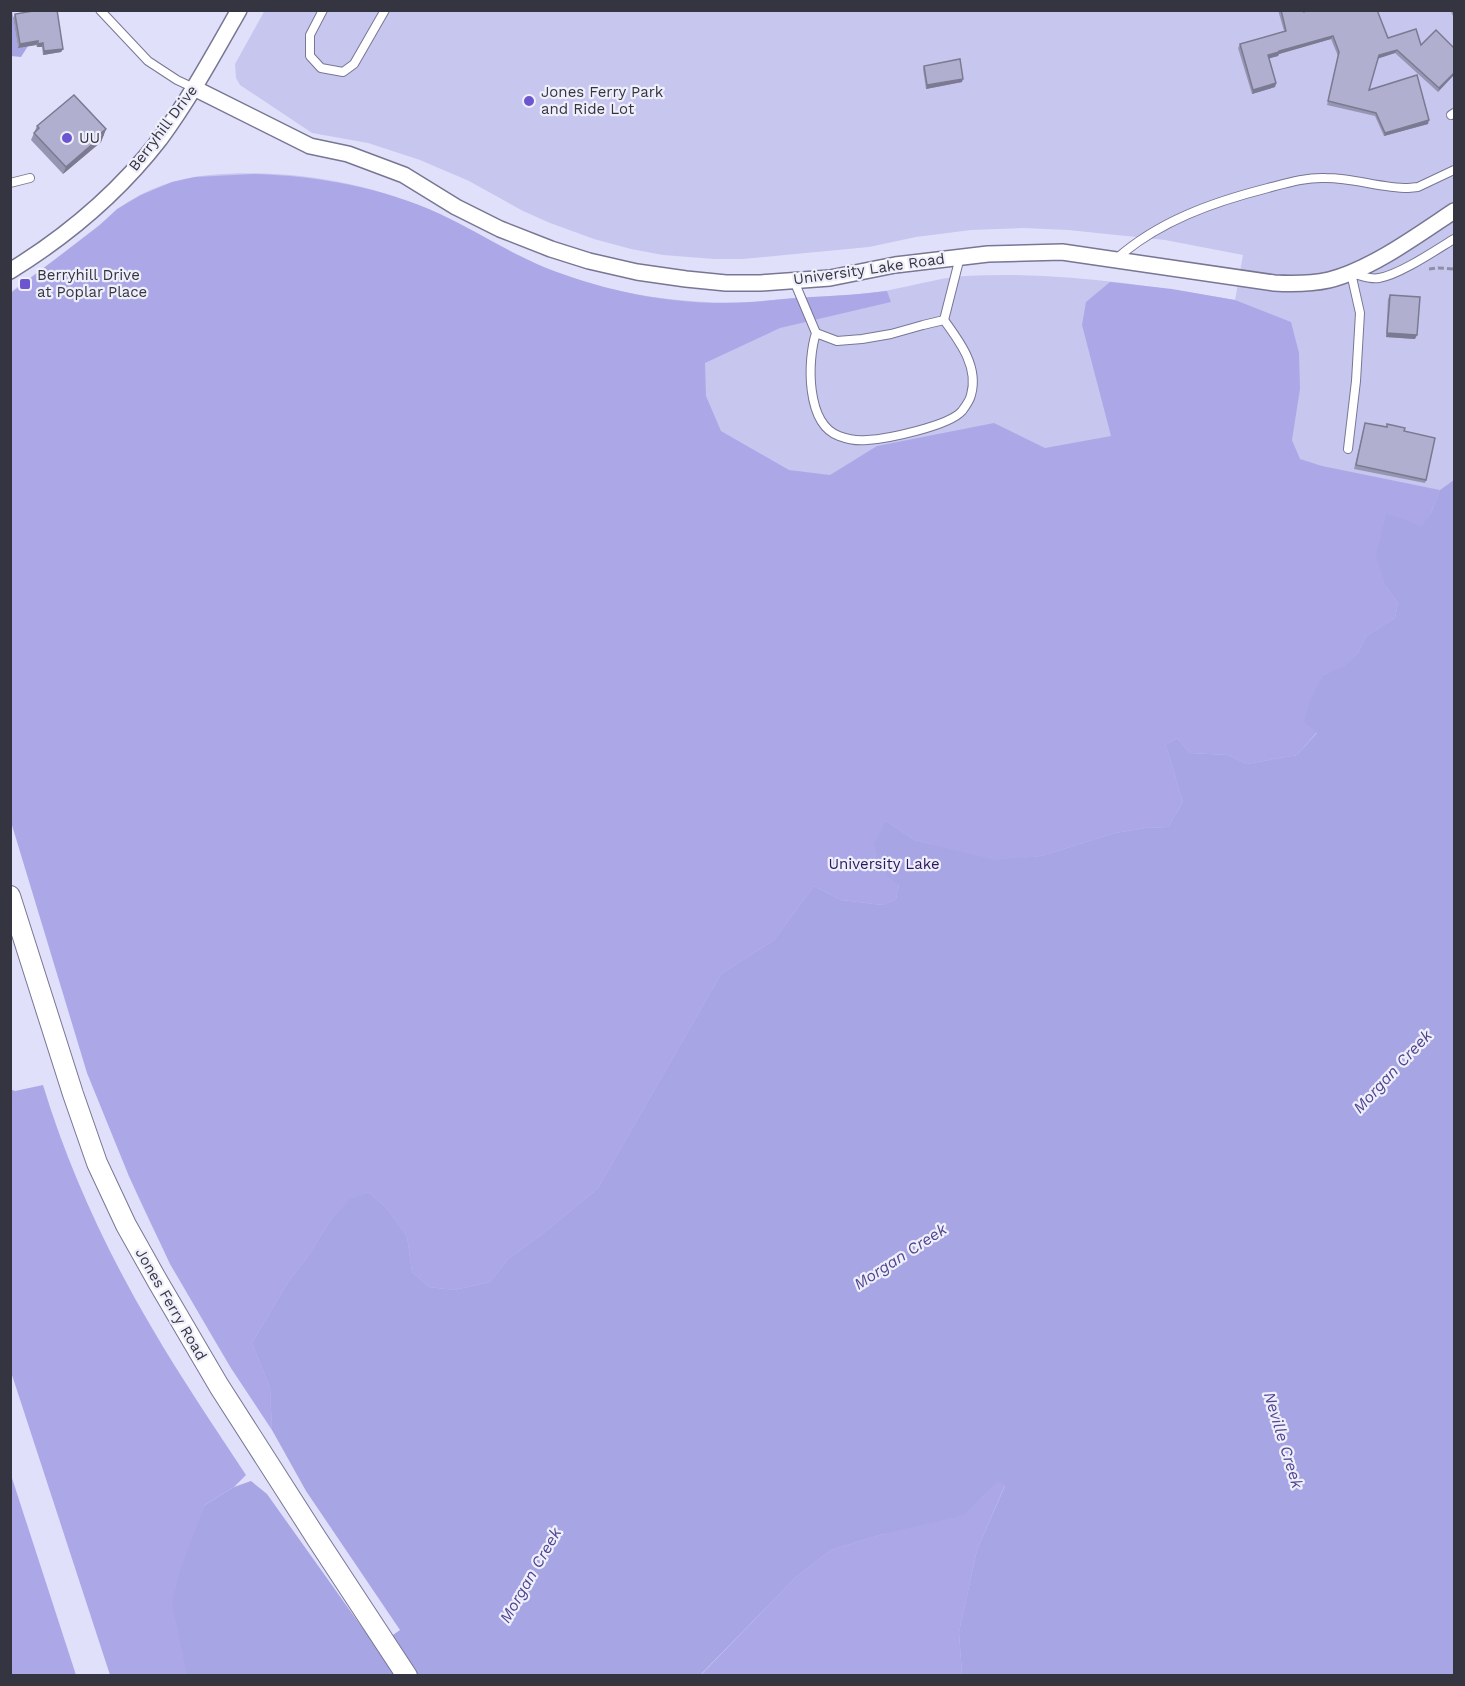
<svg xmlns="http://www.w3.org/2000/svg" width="1465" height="1686" font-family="'Work Sans',sans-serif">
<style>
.green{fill:#c7c6ef}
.forest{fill:#aca8e8}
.water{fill:#a8a5e4}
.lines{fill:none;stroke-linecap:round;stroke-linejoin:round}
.service-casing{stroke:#777694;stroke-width:10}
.minor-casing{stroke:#777694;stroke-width:18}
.tertiary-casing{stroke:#777694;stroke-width:22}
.path{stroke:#8f8fa3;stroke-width:3;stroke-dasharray:6 3;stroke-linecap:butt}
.service{stroke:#fff;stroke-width:8}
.minor{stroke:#fff;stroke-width:15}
.tertiary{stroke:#fff;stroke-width:20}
.wall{fill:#9796b2}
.shaded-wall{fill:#7b7a91}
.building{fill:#b0afcf;stroke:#7b7a91;stroke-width:1.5}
.poi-dot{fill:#6b56cf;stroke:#efeffc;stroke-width:2}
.labels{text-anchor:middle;stroke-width:4.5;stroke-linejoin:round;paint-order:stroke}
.poi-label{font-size:15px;fill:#353541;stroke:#efeffc;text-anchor:start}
.street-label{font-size:15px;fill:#353541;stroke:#efeffc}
.park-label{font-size:15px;fill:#291860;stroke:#efeffc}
.water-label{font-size:16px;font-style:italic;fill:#4f4591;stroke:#efeffc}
</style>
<rect width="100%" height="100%" fill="#e1e0fb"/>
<path class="green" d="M 265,10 L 1454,11 L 1454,1675 L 434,1675 L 231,1368 C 193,1305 157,1242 128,1174 L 340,1036 L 12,291 C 38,272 64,253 89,233 C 100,225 109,216 119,208 C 145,189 177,178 209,175 C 288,168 370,182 442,215 C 465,226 487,241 510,252 C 541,267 574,280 607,288 C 653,299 701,304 748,302 C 763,302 778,299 793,298 C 821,296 849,296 877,292 C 907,288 935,278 965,276 C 1056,271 1146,285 1235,300 L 1243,255 L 1165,240 L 1068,230 L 1023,228 L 971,230 L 916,237 L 869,247 L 743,259 L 714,259 L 663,255 L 631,249 L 594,239 L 550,223 L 523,211 L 469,181 L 420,160 L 368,143 L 312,133 L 240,85 L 236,78 L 235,64 Z"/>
<g class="forest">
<path d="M 254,174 C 319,176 381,187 440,214 C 479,232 514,256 554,271 C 616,294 685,307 751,302 C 766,301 781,299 796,298 C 827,296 857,295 887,291 L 891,302 L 780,328 L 705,363 L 706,396 L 721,431 L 789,470 L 830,475 L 877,446 L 994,423 L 1045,448 L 1111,436 L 1082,325 L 1086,302 L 1110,282 L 1172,289 L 1235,300 L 1291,322 L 1299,353 L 1300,389 L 1292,440 L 1300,459 L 1322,466 L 1440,490 L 1431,513 L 1385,585 L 1398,603 L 1395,618 L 1366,636 L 1358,653 L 1345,667 L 1323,675 L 1317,732 L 1297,755 L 1247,764 L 1228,755 L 1190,753 L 1177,738 L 1165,745 C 1173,763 1176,783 1183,802 L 1168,827 L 1145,828 L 1115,833 L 1041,856 L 995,861 L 915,840 L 886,821 L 899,885 L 896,899 L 883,905 L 841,900 L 814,886 L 774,940 L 721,974 L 598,1188 L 545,1232 L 508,1259 L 490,1282 L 454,1290 L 429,1287 L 412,1272 L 407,1236 L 388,1210 L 369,1192 L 350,1200 L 332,1218 L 308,1256 L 288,1282 L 252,1343 L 270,1388 L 272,1430 L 231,1368 L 170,1264 L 128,1174 L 87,1073 L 11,822 L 11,293 L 100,225 L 117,209 L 141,195 L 172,182 L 195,177 Z"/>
<path d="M 43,1085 C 68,1168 108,1254 152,1328 C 181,1378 214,1426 246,1475 L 234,1487 L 205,1505 L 187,1675 L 110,1675 L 11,1372 L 10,1089 L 15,1091 Z"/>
<polygon points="10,1475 11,1475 76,1675 11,1675"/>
<polygon points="997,1480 1005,1485 977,1550 959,1632 962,1675 700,1676 796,1577 831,1550 883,1534 981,1498"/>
</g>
<g class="water">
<polygon points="12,10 18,47 28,46 21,57 11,56 10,11"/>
<path d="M 1454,480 L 1454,1675 L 962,1675 L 959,1632 L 977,1550 L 1005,1486 L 998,1481 L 964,1515 L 883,1534 L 831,1550 L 796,1577 L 700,1675 L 187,1675 L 172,1603 L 180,1570 L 205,1505 L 234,1487 L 251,1481 L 267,1494 L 376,1647 L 400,1630 L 306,1491 L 272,1430 L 270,1388 L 252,1343 L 288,1282 L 308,1256 L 332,1218 L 350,1199 L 369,1192 L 388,1210 L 407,1236 L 412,1272 L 429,1287 L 454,1290 L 490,1282 L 508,1259 L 545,1232 L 598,1188 L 721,974 L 774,940 L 814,886 L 841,900 L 883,905 L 896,899 L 899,885 C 881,874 879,863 874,844 L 886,821 L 915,840 L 995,860 L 1041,856 L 1115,833 L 1145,828 L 1168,827 L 1183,802 C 1176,783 1173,763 1165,745 L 1177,738 L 1190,753 L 1228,755 L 1247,764 L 1297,755 L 1317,733 L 1304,722 L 1310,701 L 1323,675 L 1345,666 L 1358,653 L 1366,636 L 1395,618 L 1398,603 L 1385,585 L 1376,556 L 1386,514 L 1407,520 L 1421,527 L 1431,513 L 1440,490 Z"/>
</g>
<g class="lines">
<g class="service-casing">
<g id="service">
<polyline points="100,10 148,61 177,80 194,88"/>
<polyline points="323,10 310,35 310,56 321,68 343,72 354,64 385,10"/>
<polyline points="1451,115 1454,113"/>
<polyline points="10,183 30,178"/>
<path d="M 1116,259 C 1159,221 1213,202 1268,188 C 1287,183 1307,177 1326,178 C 1354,178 1381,188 1408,188 L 1418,187 L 1454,170"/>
<path d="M 794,281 L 816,333 C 807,361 806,424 839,436 C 847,439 859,441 867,440 C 887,439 949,426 962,411 C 965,407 970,400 971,395 C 979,367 960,342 944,320 L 923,325 L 891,334 L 862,339 L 837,341 L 816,333"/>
<polyline points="944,320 960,257"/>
<path d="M 1348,449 L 1356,381 L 1360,313 L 1351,273 C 1360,275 1370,280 1379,278 C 1399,275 1436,250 1454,239"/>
</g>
</g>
<g class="minor-casing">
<g id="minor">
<path d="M 194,88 L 310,146 L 348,154 L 404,175 L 456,207 L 500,229 L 551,249 L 589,261 L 637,272 L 686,279 L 726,283 L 760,283 L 830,278 L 895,265 L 988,254 L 1062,252 L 1274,283 C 1292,284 1311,284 1329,280 C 1370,270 1418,235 1454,211"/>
<path d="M 10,271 C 67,236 119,192 160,139 C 190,98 214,54 239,10"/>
</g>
</g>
<g class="tertiary-casing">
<polyline id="tertiary" points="10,896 73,1094 97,1163 126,1225 158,1282 219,1386 317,1539 407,1676"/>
</g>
<polyline class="path" points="1429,269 1438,268 1454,269"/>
<use href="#service" class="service"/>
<use href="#minor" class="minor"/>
<use href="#tertiary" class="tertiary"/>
</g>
<g class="wall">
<polygon points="1278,10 1303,10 1304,12 1388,38 1421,45 1455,49 1438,92 1395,53 1378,58 1369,90 1428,124 1384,136 1375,116 1327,105 1338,56 1331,39 1279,54 1278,56 1269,58 1276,83 1275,87 1252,94 1238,48 1240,44 1284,31"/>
<polygon points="1450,10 1455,10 1455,20"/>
<polygon points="15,14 63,49 61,52 43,55 42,47 37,47 36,45 18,48 13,18"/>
<polygon points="924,66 962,82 926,89 923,69"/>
<polygon points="37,126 106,129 101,142 63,174 31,140"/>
<polygon points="1390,295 1415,339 1386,337 1388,299"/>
<polygon points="1365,423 1404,431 1426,480 1425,483 1354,469"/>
</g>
<g class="shaded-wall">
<polygon points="1333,36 1331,39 1279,54 1278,56 1267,59 1268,55 1279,51"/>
<polygon points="38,41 36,45 18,48 20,44"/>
<polygon points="43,43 42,47 37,47 38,44"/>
<polygon points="63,49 61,52 43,55 44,51"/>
<polygon points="1397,50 1395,53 1377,59 1379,55"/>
<polygon points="1455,72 1455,74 1438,92 1439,88"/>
<polygon points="963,79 962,82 926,89 927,85"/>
<polygon points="1276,83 1275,87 1252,94 1253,90"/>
<polygon points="1429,120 1428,124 1384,136 1385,133"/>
<polygon points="106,129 101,142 63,174 66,167"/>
<polygon points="1387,333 1417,335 1415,339 1386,337"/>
</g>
<g class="building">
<polygon points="39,10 57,10 63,49 44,51 43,43 38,44 38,41 20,44 15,14"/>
<polygon points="1281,10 1303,10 1304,12 1307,10 1377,10 1388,38 1416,29 1421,45 1436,30 1455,49 1455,72 1439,88 1397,50 1379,55 1369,90 1417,75 1429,120 1385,133 1376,113 1328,101 1339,52 1333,36 1279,51 1279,52 1268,55 1276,83 1253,90 1240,44 1286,31"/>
<polygon points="960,59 963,79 927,85 924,66"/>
<polygon points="74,95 106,129 101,133 103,135 66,167 34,133 39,128 37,126"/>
<polygon points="1390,295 1420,297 1417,335 1387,333"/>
<polygon points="1365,423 1387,427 1387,424 1405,428 1404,431 1435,438 1426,480 1356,465"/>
</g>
<g class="poi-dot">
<circle cx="529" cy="101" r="6"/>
<circle cx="67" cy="138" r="6"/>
<rect x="19" y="278" width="12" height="12" rx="3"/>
</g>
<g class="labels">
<g class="poi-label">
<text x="541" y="97">Jones Ferry Park<tspan x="541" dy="17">and Ride Lot</tspan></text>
<text x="79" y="143">UU</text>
<text x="37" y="280">Berryhill Drive<tspan x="37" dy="17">at Poplar Place</tspan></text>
</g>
<g class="street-label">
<text transform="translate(163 128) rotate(-53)" y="5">Berryhill Drive</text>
<text transform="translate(869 269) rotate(-8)" y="5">University Lake Road</text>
<text transform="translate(171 1304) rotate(60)" y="5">Jones Ferry Road</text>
</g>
<g class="park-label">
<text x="884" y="869">University Lake</text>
</g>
<g class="water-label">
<text transform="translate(1392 1071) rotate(-47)" y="6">Morgan Creek</text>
<text transform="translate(900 1256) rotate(-33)" y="6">Morgan Creek</text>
<text transform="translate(1284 1440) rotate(73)" y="6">Neville Creek</text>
<text transform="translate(530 1575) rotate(-60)" y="6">Morgan Creek</text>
</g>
</g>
<rect width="1465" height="1686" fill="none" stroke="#353541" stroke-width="24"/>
</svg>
